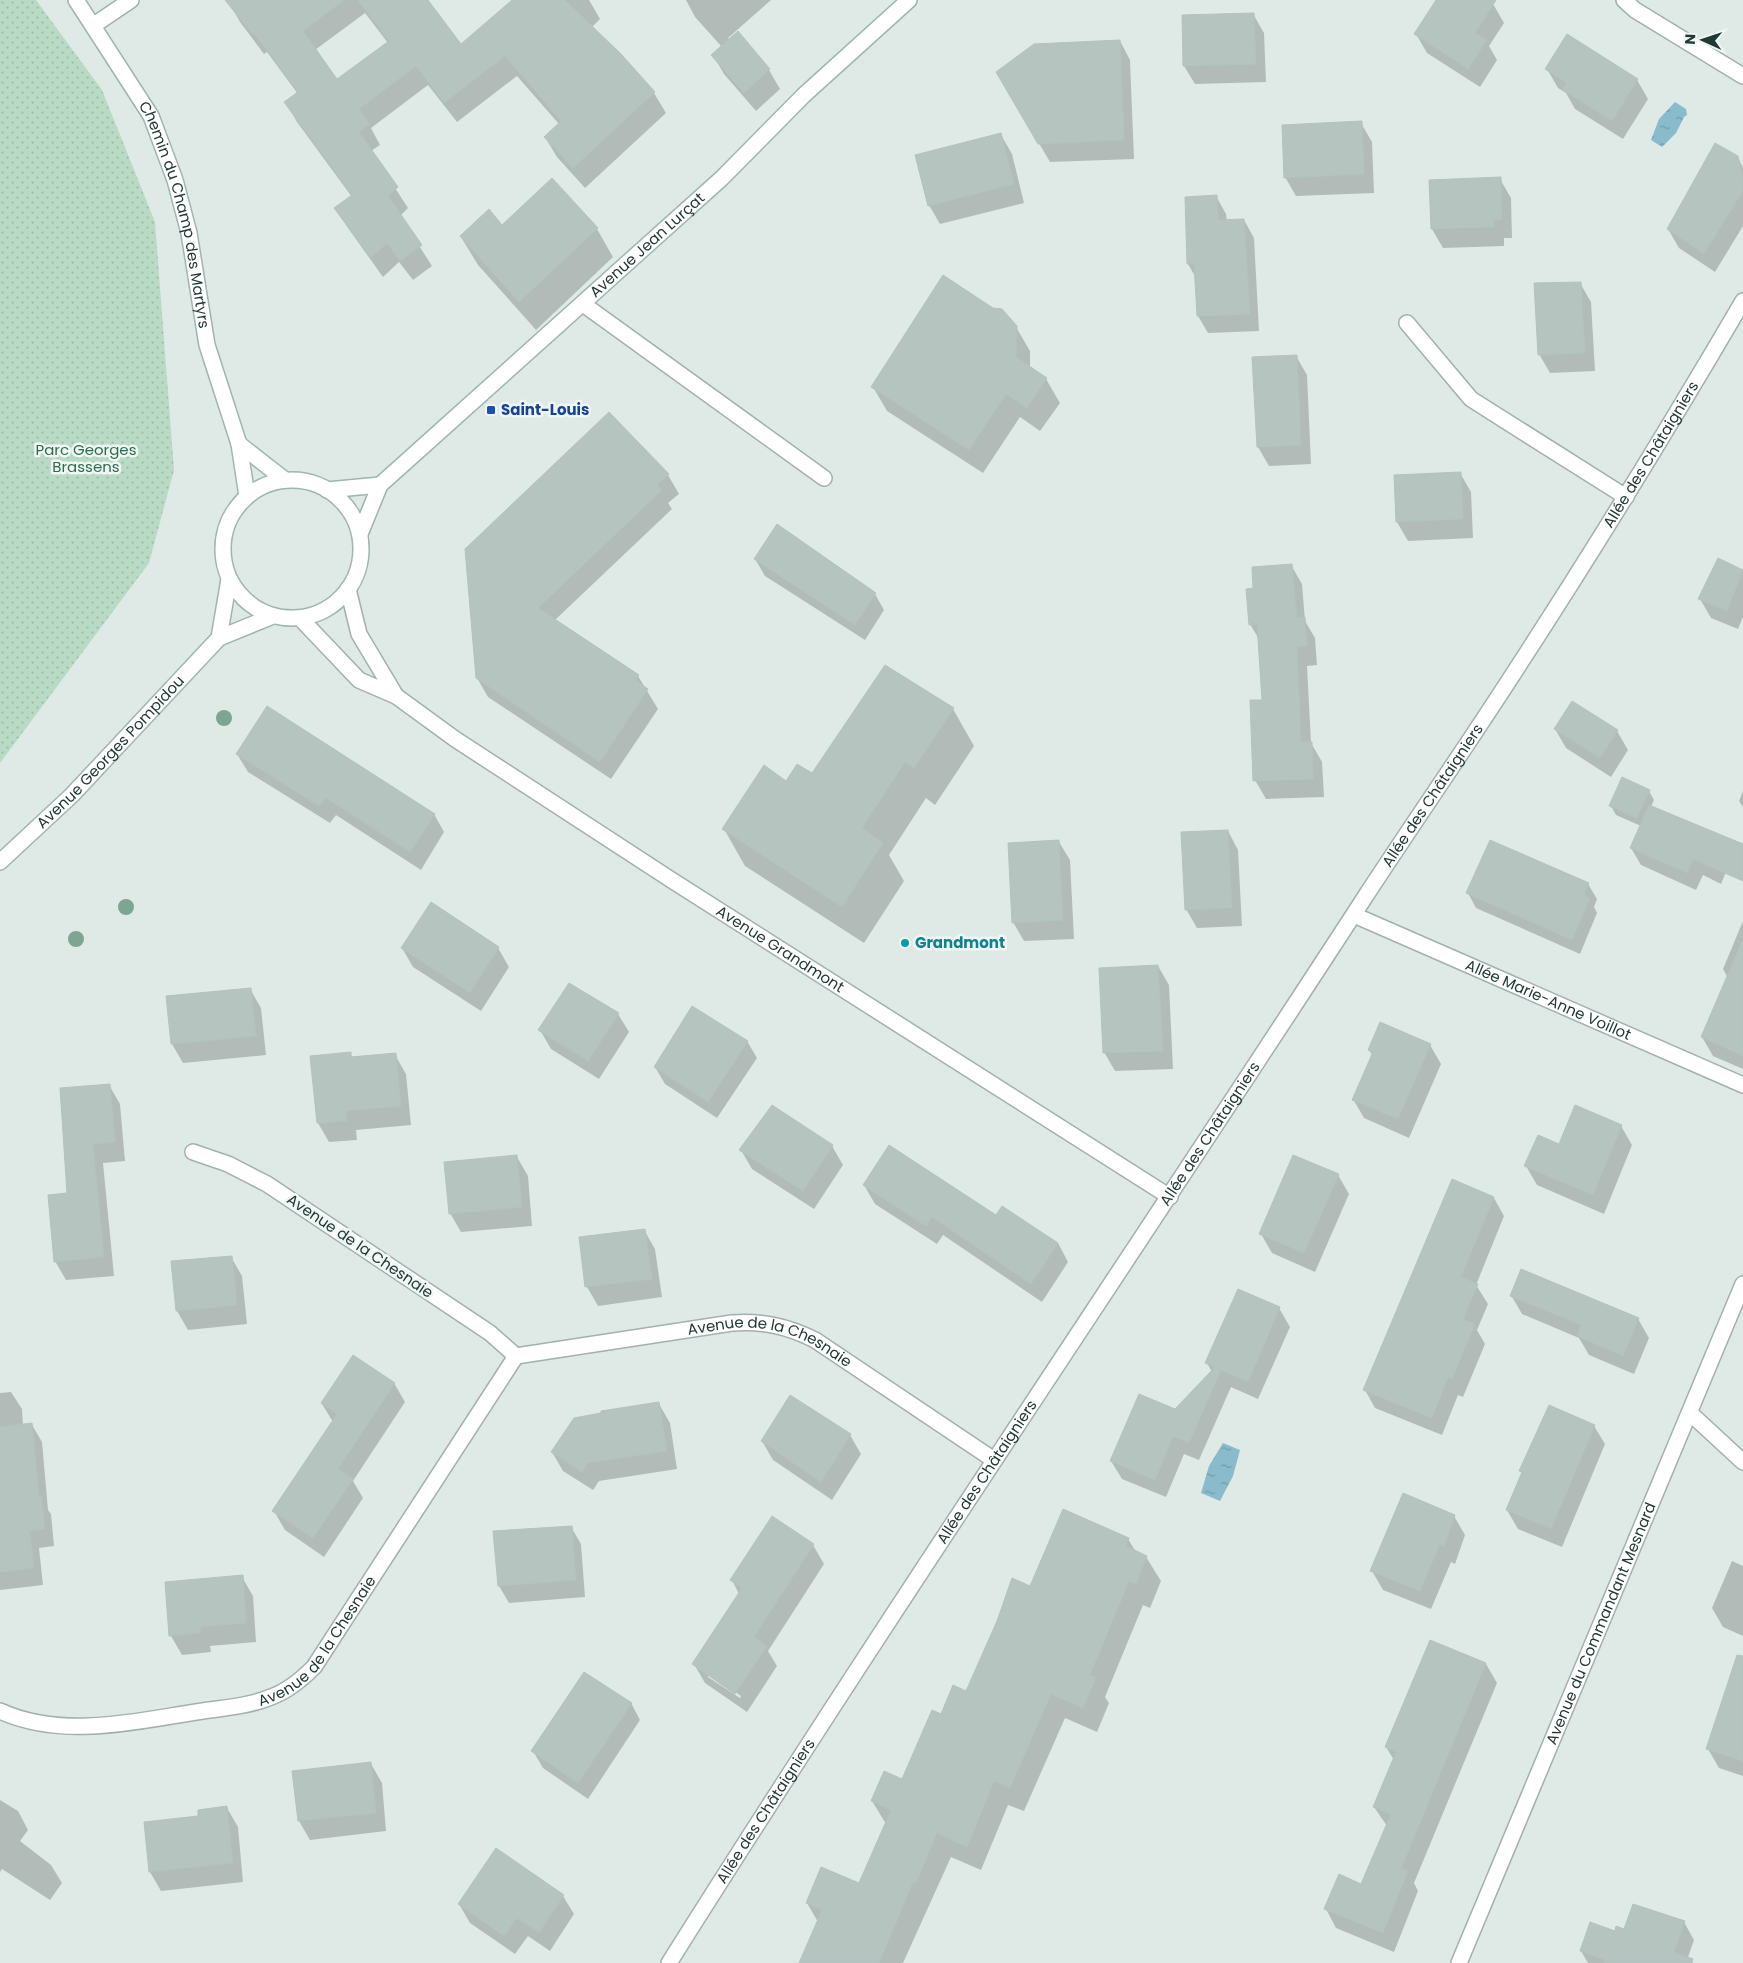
<svg xmlns="http://www.w3.org/2000/svg" width="1743" height="1963" font-family="Poppins,sans-serif">
<style>
.park{fill:url(#park-dots)}
.water{fill:url(#water-ripples)}
.shadow{fill:#0003;fill-rule:evenodd}
.building{fill:#b5c4bf;stroke:#b2c3be}
.lines{fill:none;stroke-linecap:round;stroke-linejoin:round}
.lane-casing{stroke:#a2b1ad;stroke-width:18}
.street-casing{stroke:#a2b1ad;stroke-width:18}
.secondary-casing{stroke:#9fb5af;stroke-width:18}
.lane{stroke:#fff;stroke-width:15}
.street{stroke:#fff;stroke-width:15}
.secondary{stroke:#fff;stroke-width:15}
.tree{fill:#7da592}
.transit-dot{fill:#1a4fb4;stroke:#eff6f4;stroke-width:2}
.culture-dot{fill:#0f9aa8;stroke:#eff6f4;stroke-width:2}
.labels{text-anchor:middle;stroke-width:5;stroke-linejoin:round;paint-order:stroke}
.street-label{font-size:15px;fill:#213935;stroke:#eff6f4}
.transit-label{font-size:15px;font-weight:bold;fill:#164399;stroke:#eff6f4;text-anchor:start}
.park-label{font-size:15px;fill:#2d6d4d;stroke:#eff6f4}
.culture-label{font-size:15px;font-weight:bold;fill:#0d838f;stroke:#eff6f4;text-anchor:start}
</style>
<defs>
<pattern id="park-dots" width="8" height="8" patternUnits="userSpaceOnUse" patternTransform="scale(1.25)"><rect width="8" height="8" fill="#b9dac5"/><path d="M2 2h.1M6 6h.1" fill="none" stroke="#9fbcaa" stroke-width="1.8" stroke-linecap="round"/></pattern>
<pattern id="water-ripples" width="26" height="14" patternUnits="userSpaceOnUse" patternTransform="scale(1.25)"><rect width="26" height="14" fill="#89bbcd"/><path d="M2 4q2-2 4 0t4 0M15 11q2-2 4 0t4 0" fill="none" stroke="#7099a7"/></pattern>
</defs>
<rect width="100%" height="100%" fill="#dfeae6"/>
<polygon class="park" points="0,0 36,0 102,90 155,222 174,470 149,563 0,763"/>
<g class="water">
<polygon points="1675,102 1686,109 1687,115 1684,117 1676,133 1662,147 1651,140 1659,119"/>
<polygon points="1223,1443 1240,1450 1233,1476 1220,1501 1201,1493 1209,1466"/>
</g>
<g class="shadow">
<path d="M 228,0 L 423,0 L 461,46 L 514,0 L 589,0 L 600,19 L 591,28 L 654,93 L 666,113 L 585,188 L 557,157 L 545,137 L 559,124 L 517,76 L 457,122 L 428,85 L 371,128 L 380,145 L 371,151 L 408,208 L 400,216 L 432,266 L 413,280 L 399,262 L 383,277 L 348,228 L 336,208 L 352,197 L 297,122 L 286,102 L 298,94 L 267,52 L 264,54 L 240,22 ZM 365,13 L 388,43 L 337,81 L 315,50 Z"/>
<polygon points="686,0 771,0 728,38 730,40 738,33 769,70 780,89 756,111 724,74 713,55 722,47 695,17"/>
<polygon points="1437,0 1487,0 1493,4 1504,23 1489,46 1497,60 1480,87 1427,53 1416,34"/>
<polygon points="1253,14 1264,33 1266,82 1195,84 1184,66"/>
<polygon points="1567,36 1637,80 1648,99 1623,139 1575,109 1566,93 1558,88 1547,69"/>
<polygon points="1120,41 1130,60 1134,159 1050,162 997,72"/>
<polygon points="1361,123 1372,142 1374,193 1296,196 1285,177"/>
<polygon points="1001,135 1012,154 1024,203 940,224 929,205"/>
<polygon points="1737,157 1743,167 1743,226 1715,272 1679,248 1668,229"/>
<polygon points="1500,179 1511,198 1512,238 1504,238 1504,246 1443,248 1432,229"/>
<polygon points="1216,196 1226,214 1227,221 1244,220 1254,238 1259,331 1208,333 1198,316 1196,278 1188,264 1186,198"/>
<polygon points="502,226 597,229 613,257 536,330 478,265 461,237"/>
<polygon points="1580,283 1591,302 1595,371 1550,373 1539,354"/>
<polygon points="1016,327 1030,351 1030,368 1046,379 1060,403 1040,431 1020,417 983,473 887,411 873,387"/>
<polygon points="1296,356 1307,375 1311,464 1269,466 1258,447"/>
<polygon points="1460,473 1471,492 1473,538 1408,541 1397,522"/>
<polygon points="668,475 679,494 668,503 672,509 555,620 638,676 658,709 611,779 488,697 477,678 467,549"/>
<polygon points="755,559 875,594 884,610 865,640 765,576"/>
<polygon points="1718,561 1743,570 1743,617 1738,629 1711,618 1700,599"/>
<polygon points="1291,565 1302,584 1305,621 1315,638 1317,665 1307,666 1311,743 1322,762 1324,797 1266,799 1255,780 1264,701 1260,641 1250,624 1255,589"/>
<polygon points="953,709 974,746 935,805 926,798 889,855 904,881 864,943 745,866 724,829 787,782 812,774"/>
<polygon points="1555,729 1617,731 1628,750 1611,777 1566,748"/>
<polygon points="237,754 434,814 444,832 421,870 336,815 330,823 248,772"/>
<polygon points="1649,791 1654,800 1651,807 1733,855 1721,884 1703,875 1696,890 1641,865 1631,848 1641,826 1616,815 1611,806"/>
<polygon points="1743,791 1743,807 1739,801"/>
<polygon points="1228,831 1238,850 1242,926 1197,928 1186,909"/>
<polygon points="1059,842 1070,860 1074,939 1024,941 1013,922"/>
<polygon points="1588,884 1597,899 1594,907 1597,913 1580,954 1476,908 1468,893"/>
<polygon points="1743,921 1743,1069 1713,1056 1702,1037 1728,978 1723,969"/>
<polygon points="402,948 498,948 509,967 481,1011 413,967"/>
<polygon points="1158,966 1169,985 1173,1069 1115,1071 1104,1052"/>
<polygon points="250,989 261,1008 266,1055 183,1063 172,1044"/>
<polygon points="618,1014 629,1032 599,1079 551,1049 540,1030"/>
<polygon points="747,1041 757,1058 717,1118 665,1084 655,1067"/>
<polygon points="1430,1045 1441,1064 1409,1138 1364,1118 1353,1099 1373,1056 1369,1050"/>
<polygon points="350,1053 353,1058 395,1055 406,1074 411,1125 356,1130 357,1140 329,1142 318,1123 312,1057"/>
<polygon points="109,1085 120,1104 125,1161 103,1163 114,1276 66,1280 55,1261 69,1194"/>
<polygon points="1621,1126 1632,1145 1604,1214 1537,1185 1526,1166 1560,1146"/>
<polygon points="832,1146 843,1165 814,1209 752,1169 741,1150"/>
<polygon points="517,1157 528,1176 532,1226 461,1232 450,1213"/>
<polygon points="1338,1175 1349,1194 1315,1272 1272,1253 1261,1234"/>
<polygon points="864,1185 997,1217 1058,1243 1068,1262 1042,1302 943,1235 937,1244 875,1204"/>
<polygon points="1494,1198 1504,1216 1476,1285 1488,1304 1477,1330 1485,1344 1463,1397 1458,1395 1442,1435 1375,1408 1365,1390"/>
<polygon points="644,1230 655,1249 662,1297 598,1306 587,1287"/>
<polygon points="231,1257 242,1276 247,1324 188,1330 177,1311"/>
<polygon points="1511,1295 1638,1319 1649,1338 1634,1374 1589,1355 1579,1338 1522,1314"/>
<polygon points="1279,1308 1290,1327 1258,1399 1231,1387 1199,1460 1184,1454 1166,1497 1122,1479 1111,1461 1176,1411 1212,1372 1207,1363"/>
<polygon points="394,1383 405,1402 353,1481 363,1498 324,1557 285,1530 274,1511 333,1422 322,1404"/>
<polygon points="11,1392 22,1409 23,1426 32,1425 42,1442 48,1510 51,1514 54,1546 39,1548 43,1585 0,1590 0,1393"/>
<polygon points="659,1404 670,1423 677,1469 599,1481 593,1490 563,1471 552,1452"/>
<polygon points="1594,1426 1605,1444 1562,1547 1518,1529 1507,1510 1523,1474 1521,1471"/>
<polygon points="850,1435 861,1454 832,1500 773,1460 762,1441"/>
<polygon points="1454,1516 1465,1535 1455,1564 1451,1562 1431,1609 1383,1590 1372,1571"/>
<polygon points="571,1527 581,1544 585,1597 509,1603 499,1586"/>
<polygon points="1128,1539 1136,1552 1146,1557 1161,1581 1150,1608 1143,1605 1105,1697 1109,1703 1097,1732 1065,1718 1024,1811 1008,1805 981,1870 951,1857 903,1963 801,1963 818,1922 807,1903 859,1884 886,1824 872,1801 903,1780 942,1715 967,1692 1030,1588"/>
<path d="M 813,1545 L 824,1564 L 768,1651 L 777,1666 L 747,1712 L 705,1683 L 694,1664 L 739,1594 L 732,1580 ZM 708,1673 L 741,1696 L 740,1698 L 708,1677 Z"/>
<polygon points="1732,1561 1743,1566 1743,1636 1723,1627 1712,1608"/>
<polygon points="242,1577 253,1596 256,1642 210,1646 211,1652 182,1655 171,1636"/>
<polygon points="1486,1664 1497,1683 1414,1883 1418,1891 1394,1952 1336,1928 1326,1909 1362,1886 1387,1826 1374,1807 1394,1760 1386,1747"/>
<polygon points="1743,1665 1743,1776 1719,1768 1708,1749"/>
<polygon points="631,1703 640,1720 588,1799 543,1768 533,1751"/>
<polygon points="371,1764 382,1783 386,1831 310,1840 299,1821"/>
<polygon points="0,1800 18,1811 28,1830 20,1841 51,1865 62,1883 50,1900 2,1869 0,1872"/>
<polygon points="227,1808 238,1827 243,1882 161,1891 150,1872 145,1823 200,1817"/>
<polygon points="563,1896 574,1914 550,1951 528,1936 515,1954 470,1923 459,1904"/>
<polygon points="1684,1922 1694,1940 1686,1963 1588,1963 1581,1951 1616,1933"/>
</g>
<g class="building">
<polygon points="225,0 344,0 303,31 337,79 389,41 358,0 428,0 461,44 512,0 565,0 621,54 655,92 573,168 544,137 561,121 505,56 444,103 416,66 359,109 370,124 359,132 398,187 388,196 422,245 400,261 387,243 371,258 334,208 352,195 284,102 298,92 254,33 252,34"/>
<polygon points="1436,0 1496,0 1475,33 1487,40 1468,69 1414,34"/>
<polygon points="1254,13 1256,64 1183,66 1182,15"/>
<polygon points="738,31 770,69 744,93 711,55"/>
<polygon points="1567,34 1638,79 1612,121 1563,90 1567,83 1545,69"/>
<polygon points="1120,40 1124,140 1038,144 996,72 1034,44"/>
<polygon points="1362,121 1364,174 1284,178 1282,125"/>
<polygon points="1001,133 1014,184 928,206 915,155"/>
<polygon points="1715,143 1738,156 1743,177 1743,190 1704,254 1667,229"/>
<polygon points="1501,177 1502,219 1493,220 1494,227 1431,229 1429,180"/>
<polygon points="552,178 598,228 519,302 460,236 489,209 502,225"/>
<polygon points="1217,195 1218,220 1244,219 1250,314 1197,316 1194,263 1187,264 1185,197"/>
<polygon points="943,275 993,308 1002,309 1017,326 1016,357 1047,378 1027,408 1006,394 969,450 871,387"/>
<polygon points="1581,282 1585,353 1538,355 1534,283"/>
<polygon points="1297,355 1301,445 1257,447 1252,357"/>
<polygon points="609,412 669,474 657,485 662,490 538,608 639,675 635,680 648,689 600,762 476,678 465,549"/>
<polygon points="1461,472 1463,519 1396,522 1394,475"/>
<polygon points="777,524 876,593 855,625 754,559"/>
<polygon points="1718,558 1743,570 1727,611 1698,599"/>
<polygon points="1292,564 1297,618 1305,617 1307,646 1297,647 1301,742 1312,742 1313,779 1253,781 1250,700 1262,700 1257,624 1249,625 1246,589 1253,588 1252,567"/>
<polygon points="885,665 954,708 914,768 905,762 862,828 883,843 842,907 722,829 764,765 786,781 797,764 812,773"/>
<polygon points="1572,701 1618,730 1600,758 1554,729"/>
<polygon points="267,706 435,814 410,852 326,798 319,806 236,754"/>
<polygon points="1622,777 1650,790 1637,818 1609,806"/>
<polygon points="1649,805 1743,844 1743,881 1693,859 1687,873 1630,848"/>
<polygon points="1228,830 1232,908 1185,910 1181,832"/>
<polygon points="1059,840 1063,920 1012,923 1008,843"/>
<polygon points="1490,840 1589,883 1584,895 1590,898 1572,940 1466,893"/>
<polygon points="431,902 499,947 470,993 401,948"/>
<polygon points="1743,939 1743,1056 1701,1037"/>
<polygon points="1158,965 1163,1051 1103,1053 1099,968"/>
<polygon points="569,983 619,1013 588,1061 538,1030"/>
<polygon points="251,988 256,1036 171,1044 166,996"/>
<polygon points="692,1006 748,1041 708,1102 654,1067"/>
<polygon points="1380,1022 1431,1044 1398,1119 1352,1100 1373,1052 1368,1050"/>
<polygon points="351,1052 351,1057 396,1053 401,1106 346,1111 347,1121 317,1123 310,1056"/>
<polygon points="110,1084 115,1142 93,1144 104,1257 54,1262 48,1195 67,1193 60,1088"/>
<polygon points="772,1105 833,1145 803,1191 739,1150"/>
<polygon points="1575,1105 1622,1125 1593,1195 1524,1166 1538,1135 1559,1144"/>
<polygon points="889,1145 996,1215 1002,1206 1058,1243 1031,1284 932,1217 926,1226 863,1185"/>
<polygon points="517,1155 522,1207 449,1214 444,1162"/>
<polygon points="1293,1155 1339,1174 1304,1253 1259,1234"/>
<polygon points="1452,1179 1494,1197 1461,1277 1478,1284 1463,1319 1475,1324 1452,1379 1448,1377 1432,1418 1363,1390"/>
<polygon points="645,1229 652,1279 585,1287 579,1237"/>
<polygon points="232,1256 237,1305 176,1311 171,1261"/>
<polygon points="1521,1269 1639,1318 1623,1356 1577,1336 1581,1325 1510,1296"/>
<polygon points="1238,1289 1280,1307 1248,1382 1221,1370 1189,1443 1173,1436 1155,1480 1110,1461 1139,1394 1175,1409 1215,1367 1205,1363"/>
<polygon points="353,1355 395,1383 338,1469 353,1479 313,1538 272,1511 337,1414 321,1403"/>
<polygon points="790,1395 851,1434 821,1482 761,1441"/>
<polygon points="659,1402 667,1451 588,1463 582,1472 551,1452 574,1418 601,1413 601,1411"/>
<polygon points="1549,1405 1595,1425 1551,1529 1506,1510 1522,1472 1519,1471"/>
<polygon points="32,1423 39,1496 41,1496 45,1529 30,1531 34,1568 0,1572 0,1427"/>
<polygon points="1403,1493 1455,1515 1444,1546 1440,1544 1420,1591 1370,1571"/>
<polygon points="1063,1509 1129,1538 1126,1546 1147,1556 1136,1584 1129,1581 1090,1675 1096,1678 1083,1708 1051,1694 1010,1788 994,1781 967,1847 937,1833 916,1883 913,1882 879,1963 799,1963 822,1910 806,1903 821,1867 859,1883 891,1810 871,1801 884,1771 902,1779 932,1710 941,1714 953,1685 966,1691 997,1621 1012,1578 1030,1586"/>
<polygon points="772,1516 814,1544 754,1637 767,1646 735,1694 692,1664 742,1588 730,1580"/>
<polygon points="572,1526 576,1580 498,1586 493,1531"/>
<polygon points="243,1575 246,1623 200,1627 200,1633 169,1636 165,1582"/>
<polygon points="1430,1640 1486,1663 1401,1869 1408,1871 1383,1933 1324,1909 1339,1874 1361,1884 1391,1814 1373,1807 1396,1752 1385,1747"/>
<polygon points="1737,1655 1743,1656 1743,1761 1706,1749"/>
<polygon points="584,1672 632,1703 578,1783 531,1751"/>
<polygon points="371,1762 376,1813 298,1821 292,1771"/>
<polygon points="227,1806 233,1863 149,1872 144,1822 198,1816 198,1810"/>
<polygon points="496,1848 564,1895 539,1933 517,1918 504,1936 458,1904"/>
<polygon points="1633,1904 1685,1921 1674,1952 1693,1959 1692,1963 1604,1963 1605,1960 1580,1951 1590,1922 1615,1931 1616,1926 1624,1929"/>
</g>
<g class="lines">
<g class="lane-casing">
<g id="lane">
<polyline points="94,25 131,0"/>
<polyline points="583,304 824,478"/>
<polyline points="1690,1413 1743,1462"/>
</g>
</g>
<g class="street-casing">
<g id="street">
<polyline points="1624,0 1635,10 1743,76"/>
<polyline points="1407,323 1471,399 1626,497"/>
<polyline points="348,589 359,634 396,696"/>
<path id="s1" d="M 300,618 L 359,680 L 396,696 L 455,739 L 673,881 L 1170,1197"/>
<path id="s2" d="M 1354,915 L 1743,1085"/>
<path id="s3" d="M 516,1356 L 732,1323 C 763,1321 787,1326 815,1340 L 994,1460"/>
<path id="s4" d="M 0,1711 C 62,1739 131,1722 196,1712 C 220,1708 247,1707 271,1697 C 288,1691 301,1680 314,1667 L 516,1356 L 490,1333 L 267,1184 L 228,1164 L 193,1152"/>
<path id="s5" d="M 669,1963 C 895,1604 1134,1253 1365,897 C 1416,819 1469,743 1519,665 C 1597,545 1671,424 1743,301"/>
<path id="s6" d="M 1459,1963 L 1743,1284"/>
</g>
</g>
<g class="secondary-casing">
<g id="secondary">
<path id="s7" d="M 76,0 L 151,116 L 175,180 L 189,233 L 207,345 L 239,444 L 247,496"/>
<polyline points="239,444 285,480"/>
<circle cx="292" cy="549" r="69"/>
<polyline points="327,490 380,485"/>
<path id="s8" d="M 360,534 L 380,485 L 722,178 L 804,95 L 909,0"/>
<polyline points="219,638 229,579"/>
<path id="s9" d="M 0,862 L 72,795 L 219,638 L 273,616"/>
</g>
</g>
<use href="#lane" class="lane"/>
<use href="#street" class="street"/>
<use href="#secondary" class="secondary"/>
</g>
<g class="tree">
<circle cx="224" cy="718" r="8"/>
<circle cx="126" cy="907" r="8"/>
<circle cx="76" cy="939" r="8"/>
</g>
<rect class="transit-dot" x="486" y="405" width="10" height="10" rx="2.5"/>
<circle class="culture-dot" cx="905" cy="943" r="5"/>
<g class="labels">
<g class="street-label">
<text dy="5" stroke="none"><textPath href="#s7" startOffset="240">Chemin du Champ des Martyrs</textPath></text>
<text dy="5" stroke="none"><textPath href="#s8" startOffset="412">Avenue Jean Lurçat</textPath></text>
<text dy="5" stroke="none"><textPath href="#s5" startOffset="1800">Allée des Châtaigniers</textPath></text>
<text dy="5" stroke="none"><textPath href="#s9" startOffset="156">Avenue Georges Pompidou</textPath></text>
<text dy="5" stroke="none"><textPath href="#s5" startOffset="1395">Allée des Châtaigniers</textPath></text>
<text dy="5" stroke="none"><textPath href="#s1" startOffset="586">Avenue Grandmont</textPath></text>
<text dy="5" stroke="none"><textPath href="#s2" startOffset="212">Allée Marie-Anne Voillot</textPath></text>
<text dy="5" stroke="none"><textPath href="#s5" startOffset="990">Allée des Châtaigniers</textPath></text>
<text transform="translate(360 1246) rotate(34)" y="5">Avenue de la Chesnaie</text>
<text dy="5" stroke="none"><textPath href="#s3" startOffset="260">Avenue de la Chesnaie</textPath></text>
<text dy="5" stroke="none"><textPath href="#s5" startOffset="585">Allée des Châtaigniers</textPath></text>
<text dy="5" stroke="none"><textPath href="#s6" startOffset="368">Avenue du Commandant Mesnard</textPath></text>
<text dy="5" stroke="none"><textPath href="#s4" startOffset="349">Avenue de la Chesnaie</textPath></text>
<text dy="5" stroke="none"><textPath href="#s5" startOffset="180">Allée des Châtaigniers</textPath></text>
</g>
<g class="transit-label">
<text x="501" y="415">Saint-Louis</text>
</g>
<g class="park-label">
<text x="86" y="455">Parc Georges<tspan x="86" dy="17">Brassens</tspan></text>
</g>
<g class="culture-label">
<text x="915" y="948">Grandmont</text>
</g>
</g>
<g transform="translate(1703 40) rotate(273)" stroke="#eff6f4" stroke-width="4" paint-order="stroke">
<path d="M0-4L9 19L0 12L-9 19Z" fill="#213935"/>
<text y="-8" font-size="14" font-weight="bold" text-anchor="middle" fill="#213935">N</text>
</g>
</svg>
